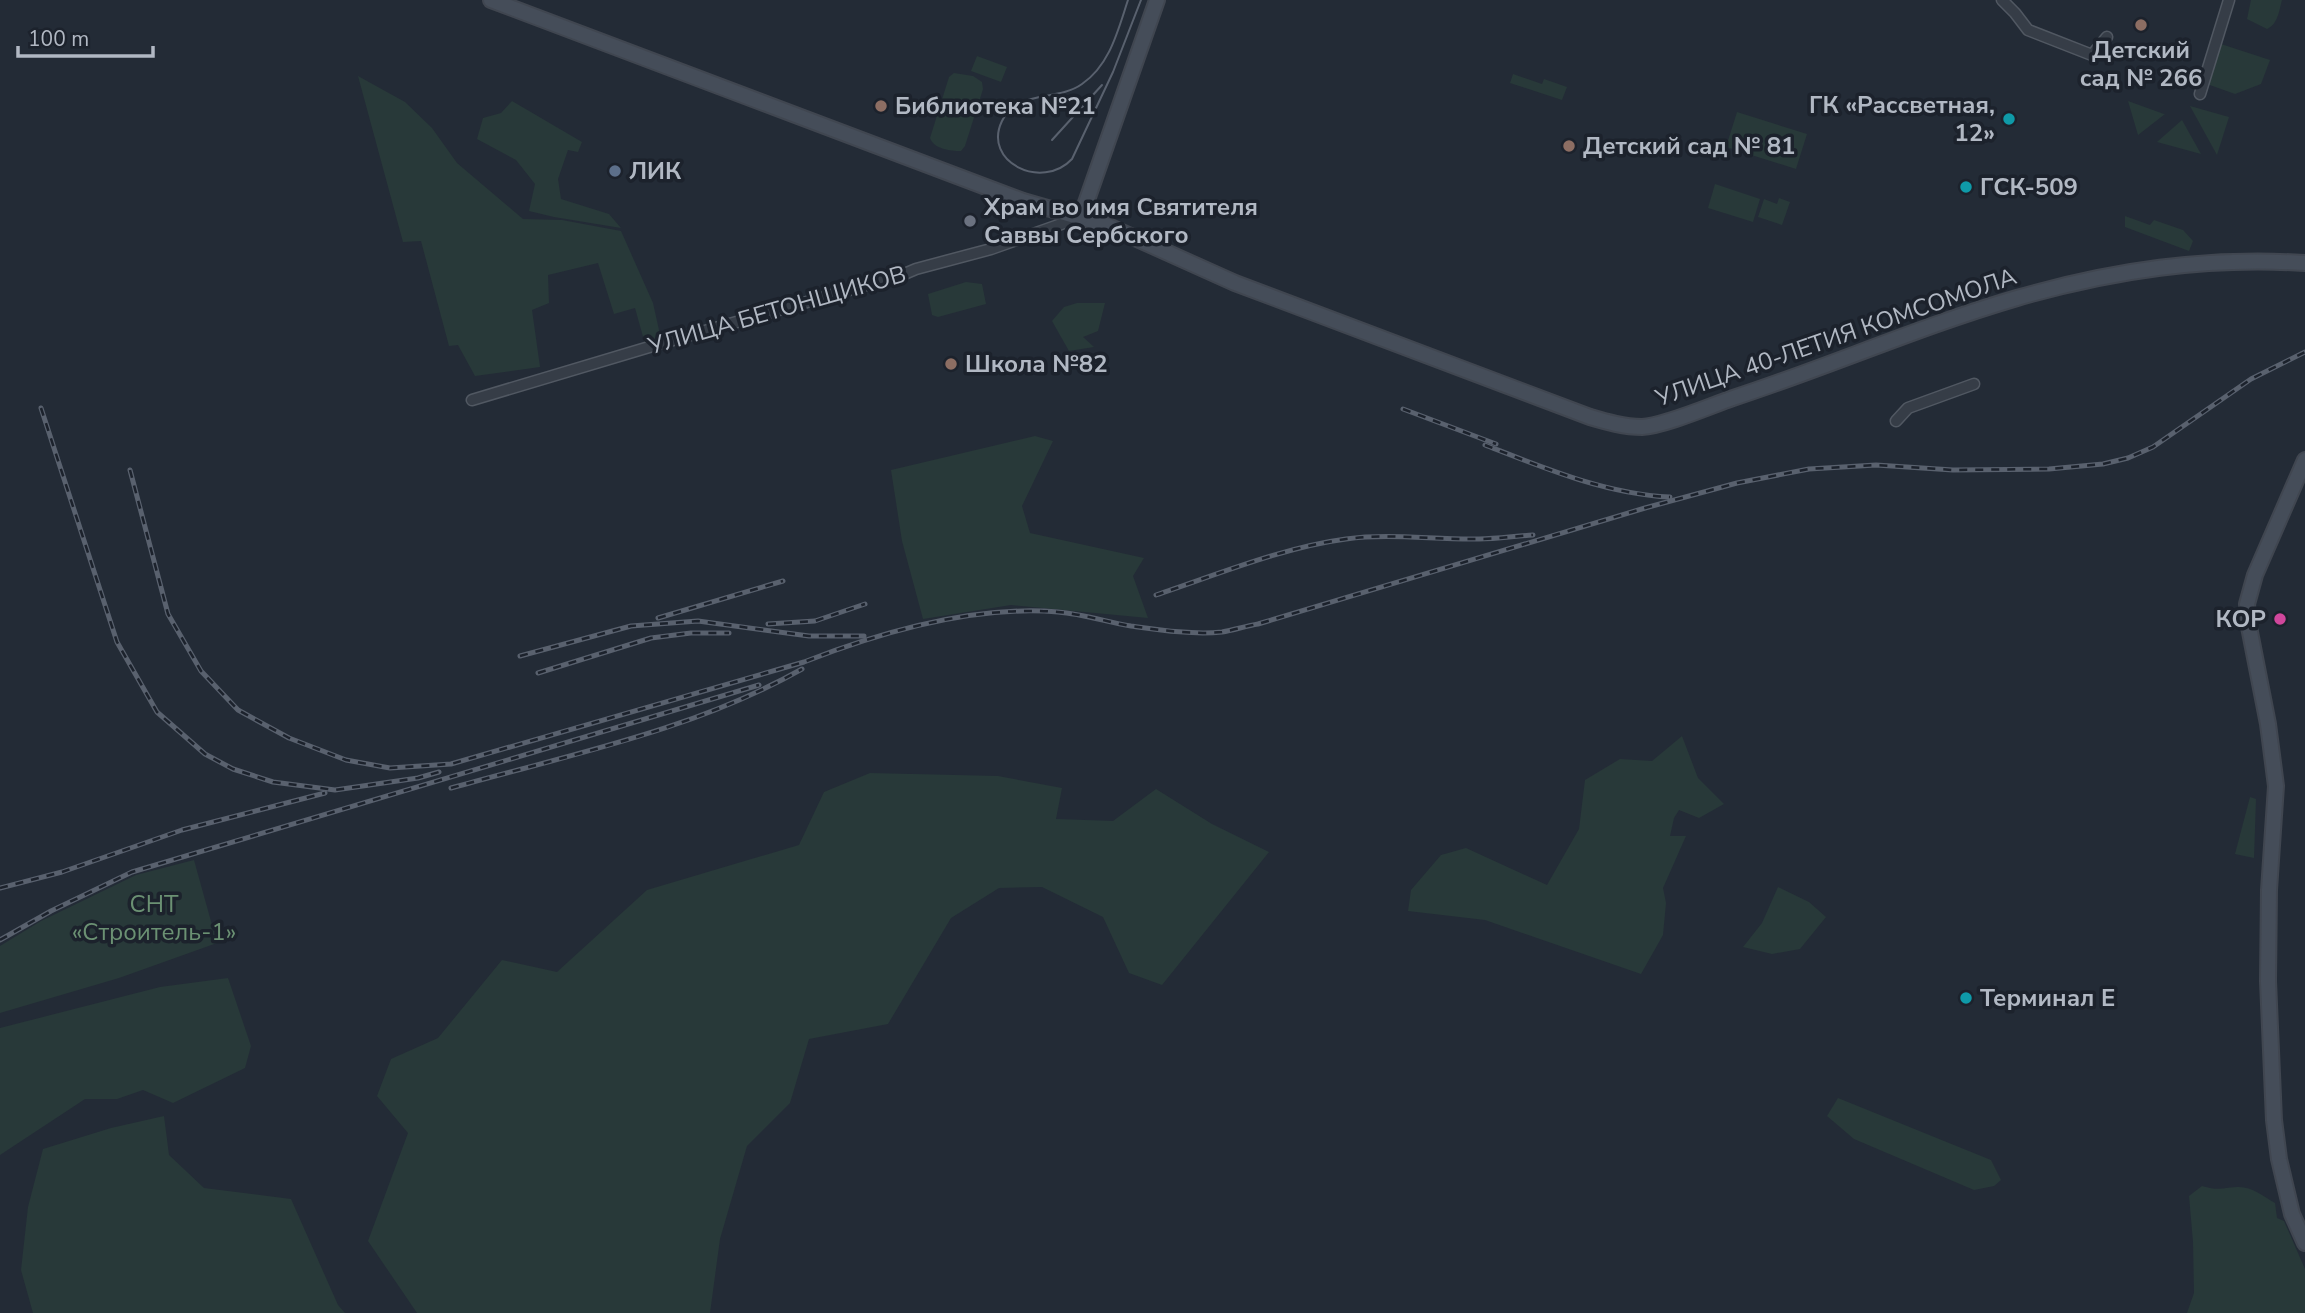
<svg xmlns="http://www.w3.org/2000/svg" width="2305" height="1313" font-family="'Nunito Sans',sans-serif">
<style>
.green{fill:#283939}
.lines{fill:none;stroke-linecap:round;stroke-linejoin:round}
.street-casing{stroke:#515862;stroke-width:13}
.secondary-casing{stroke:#404650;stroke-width:18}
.street{stroke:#363d47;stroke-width:10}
.secondary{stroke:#454d59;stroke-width:14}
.tram{stroke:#59616e;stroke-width:2}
.rail-casing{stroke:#59616e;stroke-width:5}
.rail{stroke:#1c222c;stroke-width:2.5;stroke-dasharray:8;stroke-linecap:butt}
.education-dot{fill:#8d6e63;stroke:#1c222c;stroke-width:2.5}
.culture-dot{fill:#0f9aa8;stroke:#1c222c;stroke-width:2.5}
.service-dot{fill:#5c6f8a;stroke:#1c222c;stroke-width:2.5}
.worship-dot{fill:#6b7280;stroke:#1c222c;stroke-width:2.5}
.hotel-dot{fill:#d1479c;stroke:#1c222c;stroke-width:2.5}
.labels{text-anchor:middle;stroke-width:7;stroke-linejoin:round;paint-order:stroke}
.poi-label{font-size:24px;font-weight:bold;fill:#b1b8c3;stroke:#1c222c;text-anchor:start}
.street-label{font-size:24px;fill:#b1b8c3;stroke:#1c222c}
.park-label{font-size:24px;fill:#6b9173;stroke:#1c222c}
</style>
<rect width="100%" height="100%" fill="#232b36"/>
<g class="green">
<path d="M 2251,0 L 2282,0 C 2279,11 2278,24 2267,29 L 2247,19 Z"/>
<polygon points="2221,44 2270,60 2261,84 2235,94 2207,84"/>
<polygon points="977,56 1007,67 1001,82 971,71"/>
<path d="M 954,73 L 973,76 L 982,82 L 983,89 L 965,146 L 961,151 C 950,151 934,149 930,138 L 949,77 Z"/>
<polygon points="1513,74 1542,84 1544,79 1567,87 1562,100 1510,83"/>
<polygon points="358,76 405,102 432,128 457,163 523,219 562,220 621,231 653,303 661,339 645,344 635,308 614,314 598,263 548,275 549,303 532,310 540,367 475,376 458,345 449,346 421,241 403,242"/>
<polygon points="512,101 582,142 578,152 568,150 558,179 561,199 609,214 621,228 554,217 529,211 535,184 516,160 477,139 483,118 501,113"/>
<polygon points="2128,101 2164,114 2165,114 2138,135"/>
<polygon points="2190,106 2229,117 2217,155"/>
<polygon points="1737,112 1807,134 1796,169 1726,147"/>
<polygon points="2182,120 2201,154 2157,142"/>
<polygon points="1715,184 1760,199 1753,222 1708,208"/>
<polygon points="1779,198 1790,202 1782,225 1758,217 1764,199 1777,204"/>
<polygon points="2125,216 2150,225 2154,220 2183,230 2193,241 2189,251 2125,227"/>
<polygon points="966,282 982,284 986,304 938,317 932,315 928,294"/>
<polygon points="1077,303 1105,303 1098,331 1083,337 1094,347 1069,351 1052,321 1064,307"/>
<polygon points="1035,436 1053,441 1022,506 1030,533 1144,558 1133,576 1148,618 1011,605 923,619 902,541 891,470"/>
<polygon points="1682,736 1698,778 1724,804 1699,818 1679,810 1674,818 1670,836 1686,836 1663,888 1666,903 1663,935 1641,974 1485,920 1408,911 1411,890 1441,855 1466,848 1547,885 1579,829 1585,780 1620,759 1652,761"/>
<polygon points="870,773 998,776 1062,788 1056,819 1113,821 1156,789 1212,824 1269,852 1162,985 1129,973 1103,917 1042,887 999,888 951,918 888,1024 809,1039 790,1103 747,1146 720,1239 710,1313 417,1313 368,1241 408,1133 377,1096 391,1059 438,1038 502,960 557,972 647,890 799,845 824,792"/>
<polygon points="2250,797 2256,799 2254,858 2235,854"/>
<polygon points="194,860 217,943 119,978 0,1013 0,946 41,921 136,875"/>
<polygon points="1778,887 1809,902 1826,917 1800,949 1772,954 1743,947 1762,923"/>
<polygon points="228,978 251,1046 245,1068 173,1103 143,1090 117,1099 85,1099 0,1155 0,1028 160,987"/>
<polygon points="1838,1098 1991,1160 2001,1180 1994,1186 1974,1190 1854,1139 1827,1116"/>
<polygon points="164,1116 169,1155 204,1188 291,1199 338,1305 345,1313 33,1313 21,1270 28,1207 43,1149 111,1128"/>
<path d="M 2202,1186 C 2219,1191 2221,1188 2237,1187 C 2251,1186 2263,1196 2275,1203 L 2277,1218 L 2284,1221 L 2305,1269 L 2305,1313 L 2187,1313 L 2194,1293 L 2193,1242 L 2189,1196 Z"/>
</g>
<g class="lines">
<g class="street-casing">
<g id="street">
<polyline points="2002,0 2015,13 2028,30 2092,55 2107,37"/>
<polyline points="2200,94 2229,0"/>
<polyline points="472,400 666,342 902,275 916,269 991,249 1081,217"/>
<polyline points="1896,421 1908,408 1974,384"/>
</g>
</g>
<g class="secondary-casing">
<g id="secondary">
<path d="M 491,0 L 1023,201 L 1106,225 L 1235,283 L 1590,417 C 1607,422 1624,427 1642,427 C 1664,426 1710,406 1733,398 C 1828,367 1921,326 2017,298 C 2114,270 2205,257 2305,263"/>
<polyline points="1081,217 1157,0"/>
<polyline points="2305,460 2255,575 2247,604 2249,627 2268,724 2276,786 2269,890 2268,981 2274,1120 2279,1159 2292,1214 2305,1243"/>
</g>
</g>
<use href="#street" class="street"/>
<use href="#secondary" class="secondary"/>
<g class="tram">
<path d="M 1128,0 C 1118,30 1110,65 1082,84 C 1057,102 1017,89 1002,121 C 982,162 1042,191 1072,159 L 1113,72 L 1141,0"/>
<polyline points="1052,140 1102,85"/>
</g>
<g class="rail-casing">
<g id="rail">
<polyline points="41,408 117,642 157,712 205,754 233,769 273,782 335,790 418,778 439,772"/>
<polyline points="1403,409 1496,444"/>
<path d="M 1485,445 C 1544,468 1606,494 1670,497"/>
<path d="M 130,470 L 168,614 L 201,671 L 238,710 L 289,738 L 346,760 L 390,768 L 451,764 L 804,662 C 881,632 975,605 1058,612 C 1083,614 1107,622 1131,626 C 1160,630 1193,635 1222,632 C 1234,630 1246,626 1258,624 L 1645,508 L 1737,483 L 1809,469 L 1876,465 L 1953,470 L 2049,469 L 2103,464 L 2128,458 L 2153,447 L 2251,379 L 2305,352"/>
<path d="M 1156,595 C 1216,575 1284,547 1346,539 C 1390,533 1435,540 1479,539 C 1497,539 1515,536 1533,535"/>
<polyline points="658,618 783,581"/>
<polyline points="768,624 815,621 865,604"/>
<polyline points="520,656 631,626 698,621 809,636 864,636"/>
<polyline points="538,673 651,638 691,633 729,633"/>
<path d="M 451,788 C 569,755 694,730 802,669"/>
<polyline points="0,888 62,872 182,830 325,793"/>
<polyline points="0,940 51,911 132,872 759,685"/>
</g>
</g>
<use href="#rail" class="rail"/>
</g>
<g class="education-dot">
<circle cx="2141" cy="25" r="7"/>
<circle cx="881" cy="106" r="7"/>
<circle cx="1569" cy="146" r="7"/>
<circle cx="951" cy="364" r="7"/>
</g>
<g class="culture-dot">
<circle cx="2009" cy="119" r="7"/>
<circle cx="1966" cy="187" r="7"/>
<circle cx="1966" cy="998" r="7"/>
</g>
<circle class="service-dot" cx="615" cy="171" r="7"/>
<circle class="worship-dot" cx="970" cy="221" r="7"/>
<circle class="hotel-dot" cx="2280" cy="619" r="7"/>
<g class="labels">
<g class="poi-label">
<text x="2141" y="58" text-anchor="middle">Детский<tspan x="2141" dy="28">сад № 266</tspan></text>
<text x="1995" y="113" text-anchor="end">ГК «Рассветная,<tspan x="1995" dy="28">12»</tspan></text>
<text x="895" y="114">Библиотека №21</text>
<text x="1583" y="154">Детский сад № 81</text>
<text x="629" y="179">ЛИК</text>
<text x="1980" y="195">ГСК-509</text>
<text x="984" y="215">Храм во имя Святителя<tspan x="984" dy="28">Саввы Сербского</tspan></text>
<text x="965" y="372">Школа №82</text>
<text x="2266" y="627" text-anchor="end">КОР</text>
<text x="1980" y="1006">Терминал Е</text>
</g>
<g class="street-label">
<text transform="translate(777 310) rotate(-16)" y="8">УЛИЦА БЕТОНЩИКОВ</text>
<text transform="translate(1836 337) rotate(-19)" y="8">УЛИЦА 40-ЛЕТИЯ КОМСОМОЛА</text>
</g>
<g class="park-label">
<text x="154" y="912">СНТ<tspan x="154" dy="28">«Строитель-1»</tspan></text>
</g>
</g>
<path d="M18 46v10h135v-10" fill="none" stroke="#b1b8c3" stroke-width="3.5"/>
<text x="28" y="46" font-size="21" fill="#b1b8c3" stroke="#1c222c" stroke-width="5" paint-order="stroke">100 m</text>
</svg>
